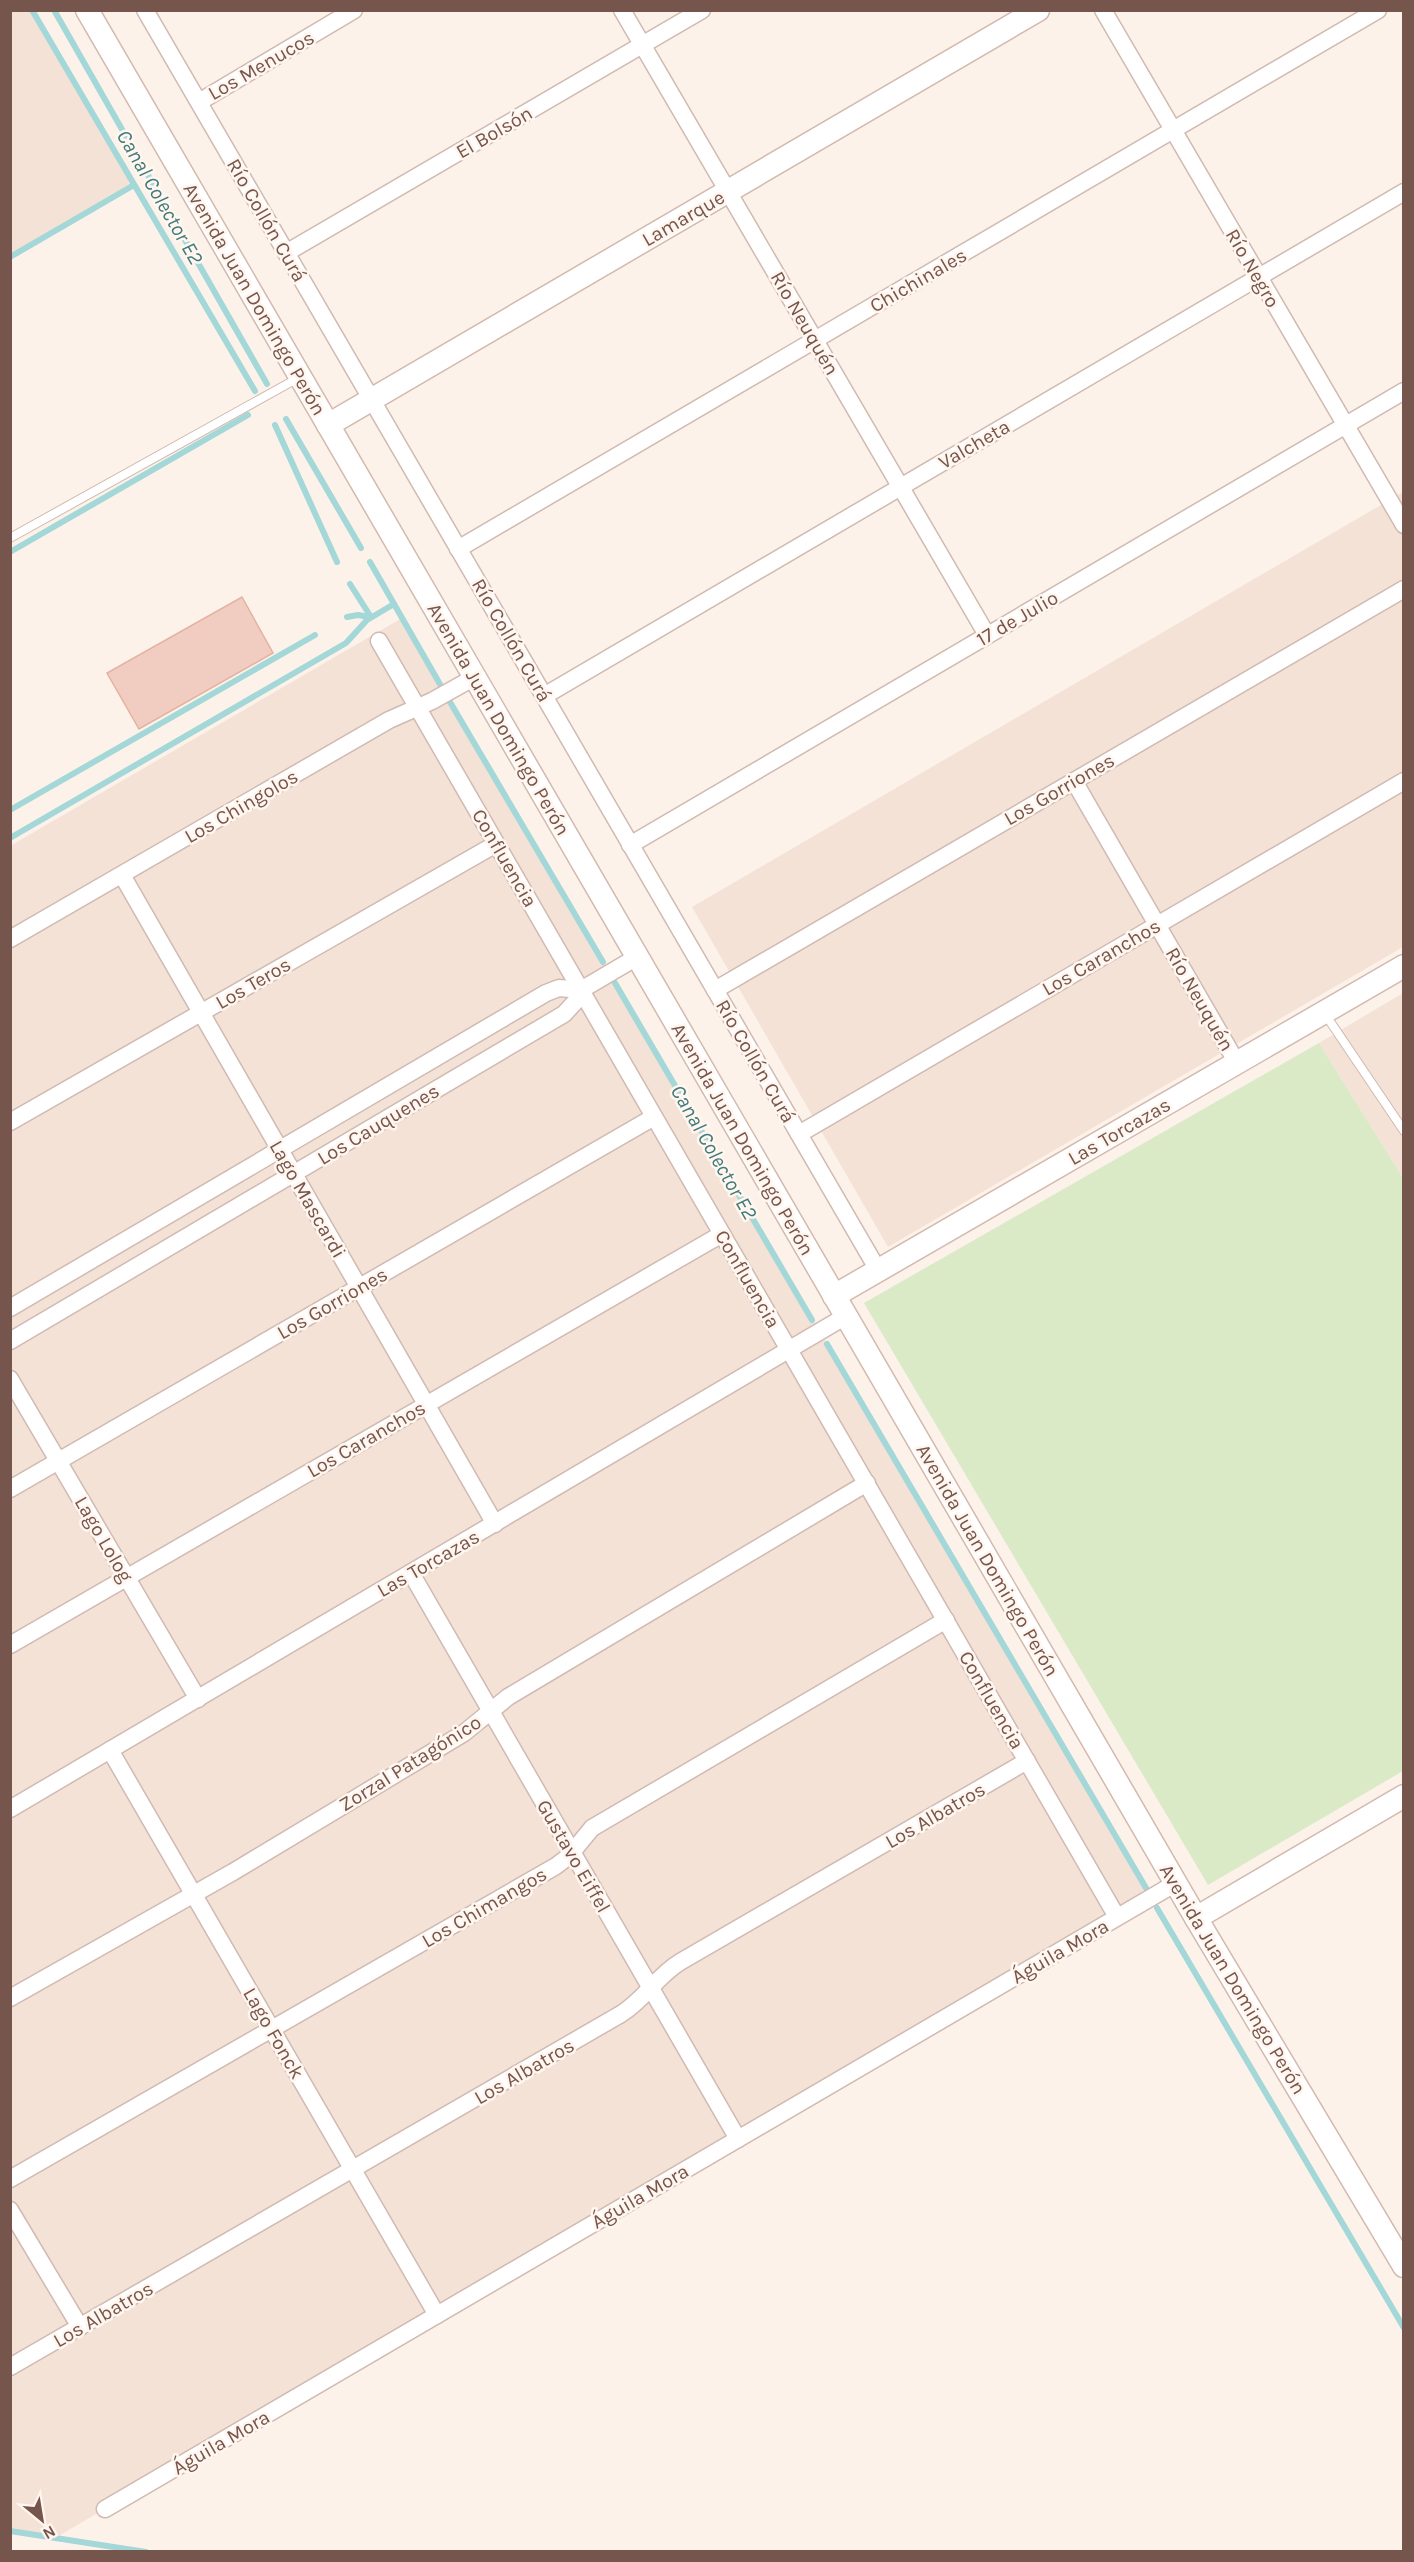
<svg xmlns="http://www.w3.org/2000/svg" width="1414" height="2562" font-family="Karla,sans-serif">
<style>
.residential{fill:#f4e2d7}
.green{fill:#daeac7}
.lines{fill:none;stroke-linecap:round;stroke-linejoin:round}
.stream{stroke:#a3d7d8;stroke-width:6}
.building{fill:#f1cdc1;stroke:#e4b1a1;stroke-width:1.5}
.lane-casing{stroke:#d0bab1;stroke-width:10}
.street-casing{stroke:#d0bab1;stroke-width:19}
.secondary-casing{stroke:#d3b9ae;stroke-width:25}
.lane{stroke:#fff;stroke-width:8}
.street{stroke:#fff;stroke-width:16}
.secondary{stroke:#fff;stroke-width:22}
.labels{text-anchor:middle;stroke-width:5;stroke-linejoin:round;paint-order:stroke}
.street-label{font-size:20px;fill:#76554c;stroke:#fff6ef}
.water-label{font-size:21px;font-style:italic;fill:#407a7b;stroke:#fff6ef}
</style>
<rect width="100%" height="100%" fill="#fcf2e9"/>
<g class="residential">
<polygon points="10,11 32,11 134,185 11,257"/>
<polygon points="1403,492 1403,947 888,1247 692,907"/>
<polygon points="402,618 1146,1888 1117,1917 55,2538 10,2531 10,846"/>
<polygon points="1403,993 1403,1178 1319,1043"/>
</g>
<polygon class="green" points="1319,1043 1403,1178 1403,1771 1208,1885 864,1303"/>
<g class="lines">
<g class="stream">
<polyline points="32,10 255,391"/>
<polyline points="54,10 267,384"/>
<polyline points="10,257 134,185"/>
<polyline points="286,419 361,548"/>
<polyline points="275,425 337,562"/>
<polyline points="10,552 248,415"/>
<polyline points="370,562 441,686"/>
<polyline points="350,584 371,617"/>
<polyline points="347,617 358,615 370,617"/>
<polyline points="450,702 603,962"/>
<polyline points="10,810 315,635"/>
<polyline points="10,838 346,643 367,620 394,604"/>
<polyline points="615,983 812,1320"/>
<polyline points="827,1344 1146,1888"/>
<polyline points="1157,1908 1404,2328"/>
<polyline points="10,2531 146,2552"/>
</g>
</g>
<polygon class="building" points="242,597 273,653 139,729 107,673"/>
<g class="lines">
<g class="lane-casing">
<g id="lane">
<polyline points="10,538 300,377"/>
<polyline points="1325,1014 1404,1131"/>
</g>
</g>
<g class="street-casing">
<g id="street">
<polyline points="145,10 878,1270"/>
<polyline points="622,10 987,635"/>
<polyline points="1103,10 1404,525"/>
<polyline points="199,102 354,10"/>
<polyline points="286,253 702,10"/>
<polyline points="458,549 1378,10"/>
<polyline points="379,641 1117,1917"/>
<polyline points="544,696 1404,192"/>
<polyline points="1074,781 1237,1063"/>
<polyline points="630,845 1404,391"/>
<polyline points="122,875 495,1524"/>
<polyline points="10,939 389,720 432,701 475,677"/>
<polyline points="715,990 1404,589"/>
<polyline points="10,1122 496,844"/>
<polyline points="799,1134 1404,781"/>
<polyline points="10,1308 546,993 559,988 581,990"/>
<polyline points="10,1341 564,1014 576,1001 581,990 637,957"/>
<polyline points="10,1379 198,1699"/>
<polyline points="10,1489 654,1117"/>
<polyline points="411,1573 738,2139"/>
<polyline points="10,1645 722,1234"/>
<polyline points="110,1750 437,2315"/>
<polyline points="10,1809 846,1316"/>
<polyline points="10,1998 233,1872 464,1733 508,1697 867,1483"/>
<polyline points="10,2179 556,1866 569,1856 592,1828 946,1620"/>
<polyline points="10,2210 80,2327"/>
<path d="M 10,2367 L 621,2014 C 644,2000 657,1976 680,1962 L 1027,1761"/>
<polyline points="105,2509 1176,1883"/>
</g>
</g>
<g class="secondary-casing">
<g id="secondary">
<polyline points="87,10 1196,1918 1404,2266"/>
<polyline points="328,425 1038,10"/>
<polyline points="834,1296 1404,966"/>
<polyline points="1196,1918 1404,1796"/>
</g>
</g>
<use href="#lane" class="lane"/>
<use href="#street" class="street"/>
<use href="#secondary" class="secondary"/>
</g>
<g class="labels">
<g class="street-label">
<text transform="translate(261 65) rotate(-30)" y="7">Los Menucos</text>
<text transform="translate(494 132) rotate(-30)" y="7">El Bolsón</text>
<text transform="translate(683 218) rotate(-30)" y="7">Lamarque</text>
<text transform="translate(267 220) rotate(60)" y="7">Río Collón Curá</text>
<text transform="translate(1253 268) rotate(60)" y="7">Río Negro</text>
<text transform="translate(918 280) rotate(-30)" y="7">Chichinales</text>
<text transform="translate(255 299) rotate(60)" y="7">Avenida Juan Domingo Perón</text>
<text transform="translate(805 323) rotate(60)" y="7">Río Neuquén</text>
<text transform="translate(974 444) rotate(-30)" y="7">Valcheta</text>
<text transform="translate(1017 618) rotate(-30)" y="7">17 de Julio</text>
<text transform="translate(512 640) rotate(60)" y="7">Río Collón Curá</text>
<text transform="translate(499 719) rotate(60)" y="7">Avenida Juan Domingo Perón</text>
<text transform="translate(1059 789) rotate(-30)" y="7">Los Gorriones</text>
<text transform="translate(241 806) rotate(-30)" y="7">Los Chingolos</text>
<text transform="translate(505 858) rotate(60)" y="7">Confluencia</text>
<text transform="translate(1101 957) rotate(-30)" y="7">Los Caranchos</text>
<text transform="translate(253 983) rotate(-30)" y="7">Los Teros</text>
<text transform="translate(1200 999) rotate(60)" y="7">Río Neuquén</text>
<text transform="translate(756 1061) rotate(60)" y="7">Río Collón Curá</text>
<text transform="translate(378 1124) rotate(-31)" y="7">Los Cauquenes</text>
<text transform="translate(1119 1131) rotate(-30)" y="7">Las Torcazas</text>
<text transform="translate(743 1139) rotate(60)" y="7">Avenida Juan Domingo Perón</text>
<text transform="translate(308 1199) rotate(60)" y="7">Lago Mascardi</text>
<text transform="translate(748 1279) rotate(60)" y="7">Confluencia</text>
<text transform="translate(332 1303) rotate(-30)" y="7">Los Gorriones</text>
<text transform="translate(366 1439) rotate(-30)" y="7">Los Caranchos</text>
<text transform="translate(104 1539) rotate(60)" y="7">Lago Lolog</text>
<text transform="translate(988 1560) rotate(60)" y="7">Avenida Juan Domingo Perón</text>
<text transform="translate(428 1563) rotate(-30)" y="7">Las Torcazas</text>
<text transform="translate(992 1700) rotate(60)" y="7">Confluencia</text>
<text transform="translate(410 1763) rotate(-32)" y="7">Zorzal Patagónico</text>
<text transform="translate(935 1815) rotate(-30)" y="7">Los Albatros</text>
<text transform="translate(574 1856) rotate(60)" y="7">Gustavo Eiffel</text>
<text transform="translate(484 1907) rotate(-30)" y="7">Los Chimangos</text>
<text transform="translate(1060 1951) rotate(-30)" y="7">Águila Mora</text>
<text transform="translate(1233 1979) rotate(59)" y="7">Avenida Juan Domingo Perón</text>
<text transform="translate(274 2033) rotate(60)" y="7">Lago Fonck</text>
<text transform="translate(524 2071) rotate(-30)" y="7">Los Albatros</text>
<text transform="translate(640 2196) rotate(-30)" y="7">Águila Mora</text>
<text transform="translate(103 2314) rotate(-30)" y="7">Los Albatros</text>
<text transform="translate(221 2442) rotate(-30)" y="7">Águila Mora</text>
</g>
<g class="water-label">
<text transform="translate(160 197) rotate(60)" y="7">Canal Colector E2</text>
<text transform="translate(714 1152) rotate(60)" y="7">Canal Colector E2</text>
</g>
</g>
<rect width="1414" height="2562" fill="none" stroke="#76554c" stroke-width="24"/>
<g transform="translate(42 2520) rotate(150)" stroke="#fff6ef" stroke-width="4.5" paint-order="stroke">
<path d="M0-4.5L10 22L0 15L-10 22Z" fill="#76554c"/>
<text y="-9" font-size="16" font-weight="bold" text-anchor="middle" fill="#76554c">N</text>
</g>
</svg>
